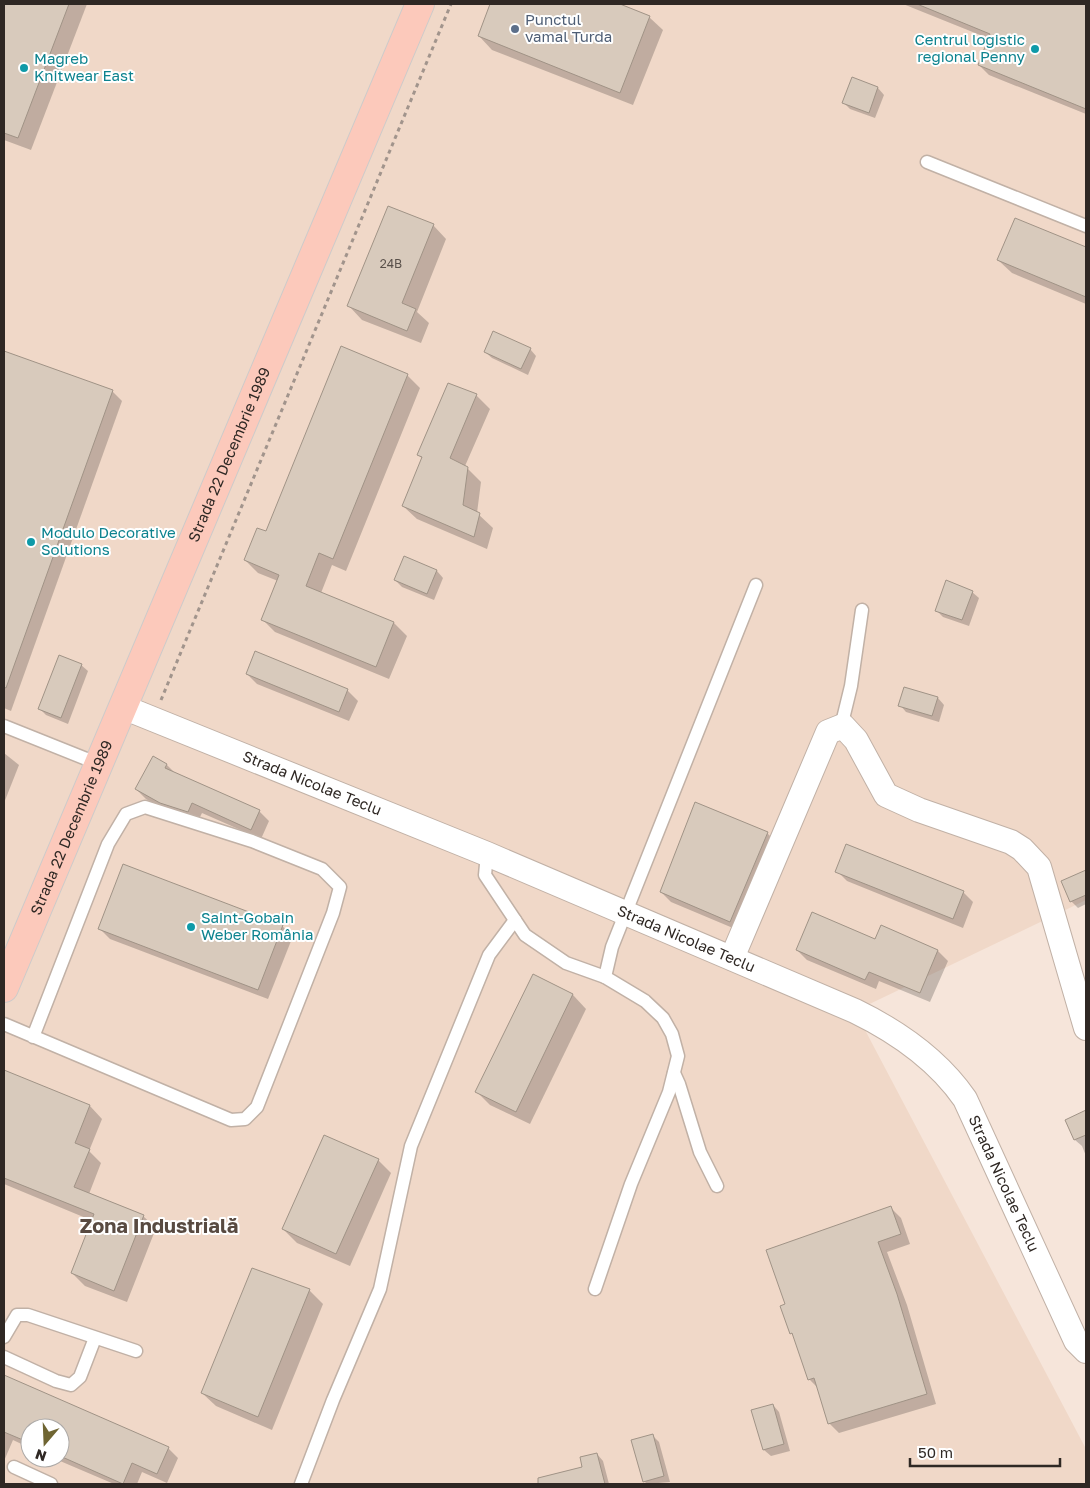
<svg xmlns="http://www.w3.org/2000/svg" width="1090" height="1488" font-family="'Golos Text',sans-serif">
<style>
.built{fill:#f0d8c8;fill-rule:evenodd}
.shadow{fill:#0003}
.building{fill:#d8cabc;stroke:#a09386}
.lines{fill:none;stroke-linecap:round;stroke-linejoin:round}
.service-casing{stroke:#c1b1a6;stroke-width:15}
.minor-casing{stroke:#c1b1a6;stroke-width:26}
.primary-casing{stroke:#cdcbca;stroke-width:30}
.path{stroke:#a1948c;stroke-width:3;stroke-dasharray:4 4;stroke-linecap:butt}
.service{stroke:#fff;stroke-width:12}
.minor{stroke:#fff;stroke-width:24}
.primary{stroke:#fcc9bb;stroke-width:28}
.service-dot{fill:#5c6f8a;stroke:#fff;stroke-width:2}
.culture-dot{fill:#0f9aa8;stroke:#fff;stroke-width:2}
.labels{text-anchor:middle;stroke-width:4;stroke-linejoin:round;paint-order:stroke}
.number-label{font-size:12px;fill:#59504a}
.service-label{font-size:15px;fill:#4e5e75;stroke:#fff;text-anchor:start}
.culture-label{font-size:15px;fill:#0d838f;stroke:#fff;text-anchor:start}
.street-label{font-size:15px;fill:#2f2824;stroke:#fff}
.district-label{font-size:20px;font-weight:bold;fill:#584a41;stroke:#fff}
</style>
<rect width="100%" height="100%" fill="#f6e5da"/>
<path class="built" d="M 4,4 L 1086,4 L 1086,900 L 855,1011 L 1086,1449 L 1086,1484 L 4,1484 ZM 30,1428 L 60,1428 L 60,1458 L 30,1458 Z"/>
<g class="shadow">
<polygon points="4,4 87,4 31,150 4,140"/>
<polygon points="492,4 616,4 649,17 663,30 633,105 492,50 479,36"/>
<polygon points="903,4 1086,4 1086,114 989,75 979,65 990,39"/>
<polygon points="852,79 878,88 884,95 875,118 850,109 843,102"/>
<polygon points="1015,219 1086,249 1086,304 1012,273 998,260"/>
<polygon points="433,225 446,239 417,312 429,323 421,343 362,320 349,306"/>
<polygon points="530,349 536,356 528,375 492,358 485,352"/>
<polygon points="4,352 112,391 122,401 11,711 4,708"/>
<polygon points="407,375 420,388 346,571 332,565 321,593 394,623 407,636 389,679 275,632 262,619 278,581 258,573 245,560"/>
<polygon points="476,395 490,409 465,466 481,482 477,513 493,528 487,549 417,519 403,506 423,459 418,455"/>
<polygon points="404,558 437,571 443,578 434,600 402,587 395,580"/>
<polygon points="972,592 979,598 969,626 943,617 936,610"/>
<polygon points="256,653 348,691 358,701 349,721 257,684 247,674"/>
<polygon points="81,665 88,671 68,724 46,715 40,709"/>
<polygon points="905,688 938,698 944,705 939,722 906,712 900,705"/>
<polygon points="4,753 19,765 4,803"/>
<polygon points="154,758 167,765 176,774 259,811 269,821 261,839 202,813 198,821 171,813 146,799 136,789"/>
<polygon points="767,833 777,843 740,931 671,902 661,892"/>
<polygon points="837,871 963,892 973,902 963,928 847,881"/>
<polygon points="1086,872 1086,904 1078,908 1071,901 1063,882"/>
<polygon points="282,926 293,936 268,999 110,939 100,929"/>
<polygon points="882,927 938,951 948,961 930,1002 879,981 876,989 807,960 797,950 876,941"/>
<polygon points="533,976 573,995 586,1009 530,1124 490,1105 477,1092"/>
<polygon points="4,1071 90,1106 102,1119 89,1151 101,1163 89,1194 143,1216 156,1228 127,1302 85,1286 72,1273 93,1221 4,1184"/>
<polygon points="1086,1112 1086,1156 1082,1146 1075,1140 1066,1121"/>
<polygon points="378,1160 391,1173 350,1266 297,1243 283,1229"/>
<polygon points="891,1208 901,1218 910,1244 887,1252 907,1305 936,1404 839,1433 829,1423 819,1389 810,1380 795,1337 791,1333 787,1305"/>
<polygon points="309,1290 323,1304 272,1430 216,1406 202,1393"/>
<polygon points="4,1376 168,1448 178,1458 167,1483 142,1472 137,1484 114,1484 53,1458 60,1458 60,1428 30,1428 30,1448 13,1440 4,1461"/>
<polygon points="773,1405 779,1412 790,1451 771,1456 764,1450"/>
<polygon points="653,1436 659,1442 670,1482 647,1484 644,1481"/>
<polygon points="597,1454 603,1461 609,1484 541,1484 540,1479 584,1468"/>
</g>
<g class="building">
<polygon points="4,4 69,4 18,138 4,133"/>
<polygon points="490,4 620,4 650,16 620,93 478,36"/>
<polygon points="917,4 1086,4 1086,109 978,65 990,34"/>
<polygon points="852,77 878,87 869,113 842,103"/>
<polygon points="388,206 434,224 402,303 416,309 407,331 347,306"/>
<polygon points="1015,218 1086,247 1086,297 997,260"/>
<polygon points="493,331 531,348 521,369 484,352"/>
<polygon points="341,346 408,374 333,559 319,553 306,586 394,622 376,667 261,620 279,575 244,560 257,528 266,531"/>
<polygon points="4,351 113,390 6,688 4,687"/>
<polygon points="448,383 477,394 450,458 468,467 463,505 480,513 474,537 402,506 422,457 417,455"/>
<polygon points="404,556 437,570 427,594 394,580"/>
<polygon points="946,580 973,591 962,620 935,611"/>
<polygon points="255,651 348,689 339,712 246,674"/>
<polygon points="59,655 82,664 61,718 38,709"/>
<polygon points="904,687 938,697 932,716 898,706"/>
<polygon points="153,756 167,764 165,768 260,810 251,830 192,803 188,812 160,803 135,789"/>
<polygon points="695,802 768,832 730,922 660,892"/>
<polygon points="846,844 964,891 953,919 835,872"/>
<polygon points="123,864 283,925 258,990 98,929"/>
<polygon points="1086,870 1086,895 1070,902 1061,881"/>
<polygon points="812,912 875,939 881,925 938,950 920,993 869,972 865,980 796,950"/>
<polygon points="533,974 573,994 516,1112 475,1092"/>
<polygon points="4,1070 90,1105 75,1143 90,1149 74,1187 144,1215 114,1291 71,1273 94,1214 4,1178"/>
<polygon points="1086,1110 1086,1135 1074,1140 1065,1120"/>
<polygon points="324,1135 379,1159 336,1254 282,1229"/>
<polygon points="891,1206 901,1234 878,1242 897,1294 927,1394 828,1424 814,1378 808,1380 792,1333 790,1334 780,1306 785,1304 766,1250"/>
<polygon points="252,1268 310,1289 258,1417 201,1393"/>
<polygon points="4,1375 169,1447 157,1474 132,1463 123,1484 60,1456 60,1428 30,1428 30,1443 4,1432"/>
<polygon points="773,1404 784,1444 763,1450 751,1410"/>
<polygon points="653,1434 664,1476 643,1482 631,1440"/>
<polygon points="597,1453 605,1484 538,1484 538,1478 582,1467 580,1457"/>
</g>
<g class="lines">
<g class="service-casing">
<g id="service">
<polyline points="927,162 1086,226"/>
<polyline points="4,726 99,764"/>
<polyline points="841,727 851,686 862,610"/>
<polyline points="487,854 485,875 525,935 566,963 605,977"/>
<polyline points="4,1024 231,1120 245,1119 257,1107 333,913 340,887 322,869 252,841 145,807 126,814 108,844 33,1037"/>
<polyline points="674,1073 679,1084 700,1152 717,1186"/>
<polyline points="595,1289 631,1184 669,1092 678,1056 672,1034 663,1018 645,1001 605,977 612,947 756,585"/>
<polyline points="4,1337 17,1315 28,1315 136,1351"/>
<polyline points="4,1357 56,1381 71,1385 80,1377 95,1338"/>
<polyline points="14,1467 51,1484"/>
<polyline points="301,1484 333,1400 380,1289 411,1146 489,955 515,920"/>
</g>
</g>
<g class="minor-casing">
<g id="minor">
<path id="s1" d="M 123,707 L 487,854 L 855,1011 C 896,1031 938,1060 965,1099 L 1076,1341 L 1086,1351"/>
<polyline points="732,958 828,732 843,726 856,740 886,795 919,810 1011,842 1022,849 1039,867 1086,1028"/>
</g>
</g>
<g class="primary-casing">
<g id="primary">
<path id="s2" d="M 4,988 L 420,4"/>
</g>
</g>
<polyline class="path" points="161,700 451,4"/>
<use href="#service" class="service"/>
<use href="#minor" class="minor"/>
<use href="#primary" class="primary"/>
</g>
<circle class="service-dot" cx="515" cy="29" r="5"/>
<g class="culture-dot">
<circle cx="1035" cy="49" r="5"/>
<circle cx="24" cy="68" r="5"/>
<circle cx="31" cy="542" r="5"/>
<circle cx="191" cy="927" r="5"/>
</g>
<g class="labels">
<g class="number-label">
<text x="391" y="268">24B</text>
</g>
<g class="service-label">
<text x="525" y="25">Punctul<tspan x="525" dy="17">vamal Turda</tspan></text>
</g>
<g class="culture-label">
<text x="1025" y="45" text-anchor="end">Centrul logistic<tspan x="1025" dy="17">regional Penny</tspan></text>
<text x="34" y="64">Magreb<tspan x="34" dy="17">Knitwear East</tspan></text>
<text x="41" y="538">Modulo Decorative<tspan x="41" dy="17">Solutions</tspan></text>
<text x="201" y="923">Saint-Gobain<tspan x="201" dy="17">Weber România</tspan></text>
</g>
<g class="street-label">
<text dy="5" stroke="none"><textPath href="#s2" startOffset="579">Strada 22 Decembrie 1989</textPath></text>
<text dy="5" stroke="none"><textPath href="#s1" startOffset="204">Strada Nicolae Teclu</textPath></text>
<text dy="5" stroke="none"><textPath href="#s2" startOffset="174">Strada 22 Decembrie 1989</textPath></text>
<text dy="5" stroke="none"><textPath href="#s1" startOffset="609">Strada Nicolae Teclu</textPath></text>
<text dy="5" stroke="none"><textPath href="#s1" startOffset="1028">Strada Nicolae Teclu</textPath></text>
</g>
<g class="district-label">
<text x="159" y="1233">Zona Industrială</text>
</g>
</g>
<rect width="1090" height="1488" fill="none" stroke="#2f2824" stroke-width="10"/>
<g transform="translate(45 1443) rotate(199)"><circle r="24" fill="#ffffff" stroke="#aca9a7"/>
<path d="M0-4L9 19L0 12L-9 19Z" fill="#6f6532"/>
<text y="-8" font-size="14" font-weight="bold" text-anchor="middle" fill="#2f2824">N</text>
</g>
<path d="M910 1458v8h150v-8" fill="none" stroke="#2f2824" stroke-width="2.5"/>
<text x="918" y="1458" font-size="15" fill="#2f2824" stroke="#ffffff" stroke-width="4" paint-order="stroke">50 m</text>
</svg>
